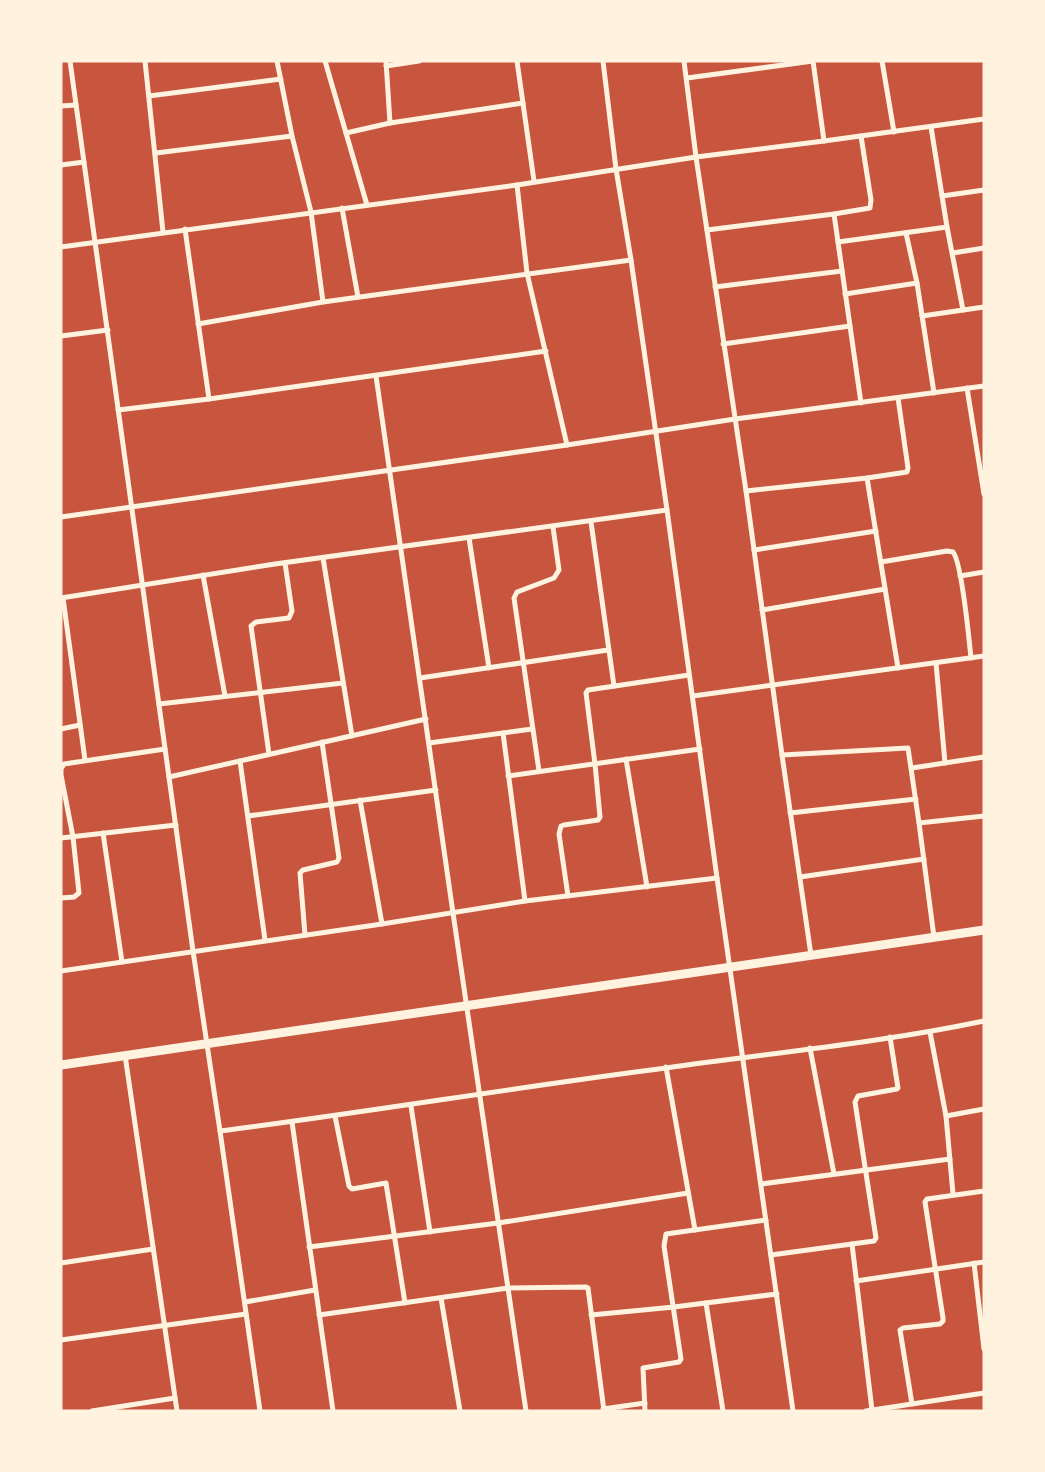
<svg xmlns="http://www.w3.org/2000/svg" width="1045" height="1472" font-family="'Zilla Slab',serif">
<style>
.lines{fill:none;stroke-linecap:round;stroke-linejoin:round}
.minor{stroke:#fff3e0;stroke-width:5}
.tertiary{stroke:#fff3e0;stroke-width:9}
</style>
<rect width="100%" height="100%" fill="#c8553d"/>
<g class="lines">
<g class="minor">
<polyline points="70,61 193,951 220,1131 260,1411"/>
<polyline points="145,61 163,232"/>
<polyline points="277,61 292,136 311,212 323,302"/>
<polyline points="325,61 367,205"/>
<polyline points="386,61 390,123"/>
<polyline points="517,61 534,181"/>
<polyline points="603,61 616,169 631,260 667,510 717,878 793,1411"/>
<polyline points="684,61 696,157 746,491 782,755 811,955"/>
<polyline points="813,61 824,141"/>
<polyline points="882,61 894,132"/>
<polyline points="386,66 419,61"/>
<polyline points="687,78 813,61"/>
<polyline points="149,96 281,79"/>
<polyline points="61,106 76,105"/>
<polyline points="931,127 947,227 963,310"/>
<polyline points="346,133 390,123 523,103"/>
<polyline points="156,153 292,136"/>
<polyline points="61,165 84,162"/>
<polyline points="517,185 527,273 567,445"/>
<polyline points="942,196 984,190"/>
<polyline points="342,208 358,297"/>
<polyline points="834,214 861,403"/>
<polyline points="185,229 209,399"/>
<polyline points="707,230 834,214 870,208 871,200 861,136"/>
<polyline points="906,233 917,283 934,393"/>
<polyline points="838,242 947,227"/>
<polyline points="61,247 517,185 696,157 824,141 984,119"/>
<polyline points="953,253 984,248"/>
<polyline points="715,287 842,271"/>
<polyline points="845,294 917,283"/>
<polyline points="922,316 984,307"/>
<polyline points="198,324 323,302 631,260"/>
<polyline points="61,336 108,330"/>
<polyline points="723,344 850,326"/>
<polyline points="376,376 453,913 526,1411"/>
<polyline points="967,388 984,494"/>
<polyline points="118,410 209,399 546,351"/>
<polyline points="867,478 898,668"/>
<polyline points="746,491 867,478 907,472 908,468 898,398"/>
<polyline points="61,517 567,445 735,419 984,386"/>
<polyline points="591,522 614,686"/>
<polyline points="469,538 489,668"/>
<polyline points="754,550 876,531"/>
<polyline points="323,558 352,736"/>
<path d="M 881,562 L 947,551 L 953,552 C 962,563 969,639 971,658"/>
<polyline points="203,575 225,696"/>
<polyline points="960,576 984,572"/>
<polyline points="61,598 275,564 667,510"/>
<polyline points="63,598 85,760"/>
<polyline points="762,610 885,589"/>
<polyline points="936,663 945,763"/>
<polyline points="420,678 608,650"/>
<polyline points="693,696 984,656"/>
<polyline points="159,704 343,683"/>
<polyline points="61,729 80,725"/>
<polyline points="503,733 525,901"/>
<polyline points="429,743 532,729"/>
<polyline points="269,754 251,626 256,622 289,618 292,611 285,563"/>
<polyline points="782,755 908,748 919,823 934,937"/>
<polyline points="626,759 647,887"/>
<polyline points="240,761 265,940"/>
<polyline points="912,768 984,757"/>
<polyline points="539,771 514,598 517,592 554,578 559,570 553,527"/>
<polyline points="508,776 700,749"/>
<polyline points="169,777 426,719"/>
<polyline points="360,800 382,924"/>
<polyline points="790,813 916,799"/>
<polyline points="248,816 436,790"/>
<polyline points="919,823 984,816"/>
<polyline points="103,833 122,962"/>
<polyline points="61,838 176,825"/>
<polyline points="800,877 924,859"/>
<polyline points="568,896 559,834 561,826 564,825 598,820 600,817 595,764 586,693 588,690 689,675"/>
<polyline points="61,898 74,897 79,893 73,837 61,775 61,769 64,764 165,749"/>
<polyline points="305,935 300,873 303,870 337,862 339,858 322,742"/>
<polyline points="61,971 382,924 525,901 717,878"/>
<polyline points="930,1032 946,1116 953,1194"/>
<polyline points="810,1048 834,1174"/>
<polyline points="125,1055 177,1411"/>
<polyline points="666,1067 695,1230"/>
<polyline points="411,1106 430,1232"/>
<polyline points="335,1116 349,1186 352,1189 386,1183 405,1303"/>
<polyline points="946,1116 984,1109"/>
<polyline points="292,1122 333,1411"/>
<path d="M 220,1131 C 369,1112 517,1087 666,1068 C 772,1053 879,1043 984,1021"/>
<polyline points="761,1184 950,1159"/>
<polyline points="852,1244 872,1410"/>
<polyline points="309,1247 498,1223 688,1193"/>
<polyline points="771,1255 874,1241 876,1238 855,1102 858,1096 897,1089 898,1088 890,1037"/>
<polyline points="61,1263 153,1249"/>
<polyline points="974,1263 984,1349"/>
<polyline points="856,1281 984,1262"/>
<polyline points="441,1298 460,1411"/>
<polyline points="245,1302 315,1290"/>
<polyline points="706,1303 723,1411"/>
<polyline points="319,1315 508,1288 586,1287 588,1288 604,1411"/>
<polyline points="591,1315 674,1307 777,1294"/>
<polyline points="61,1340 246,1314"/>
<polyline points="912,1404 900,1330 903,1328 940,1324 943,1321 943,1318 925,1202 927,1199 984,1191"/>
<polyline points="603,1409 645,1403"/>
<polyline points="92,1411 175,1398"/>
<polyline points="645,1411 643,1368 679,1362 681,1359 664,1246 666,1234 766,1220"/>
<polyline points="866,1411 984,1393"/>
</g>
<polyline class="tertiary" points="61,1065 984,930"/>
</g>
<rect width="1045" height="1472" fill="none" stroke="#fff3e0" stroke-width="125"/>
</svg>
